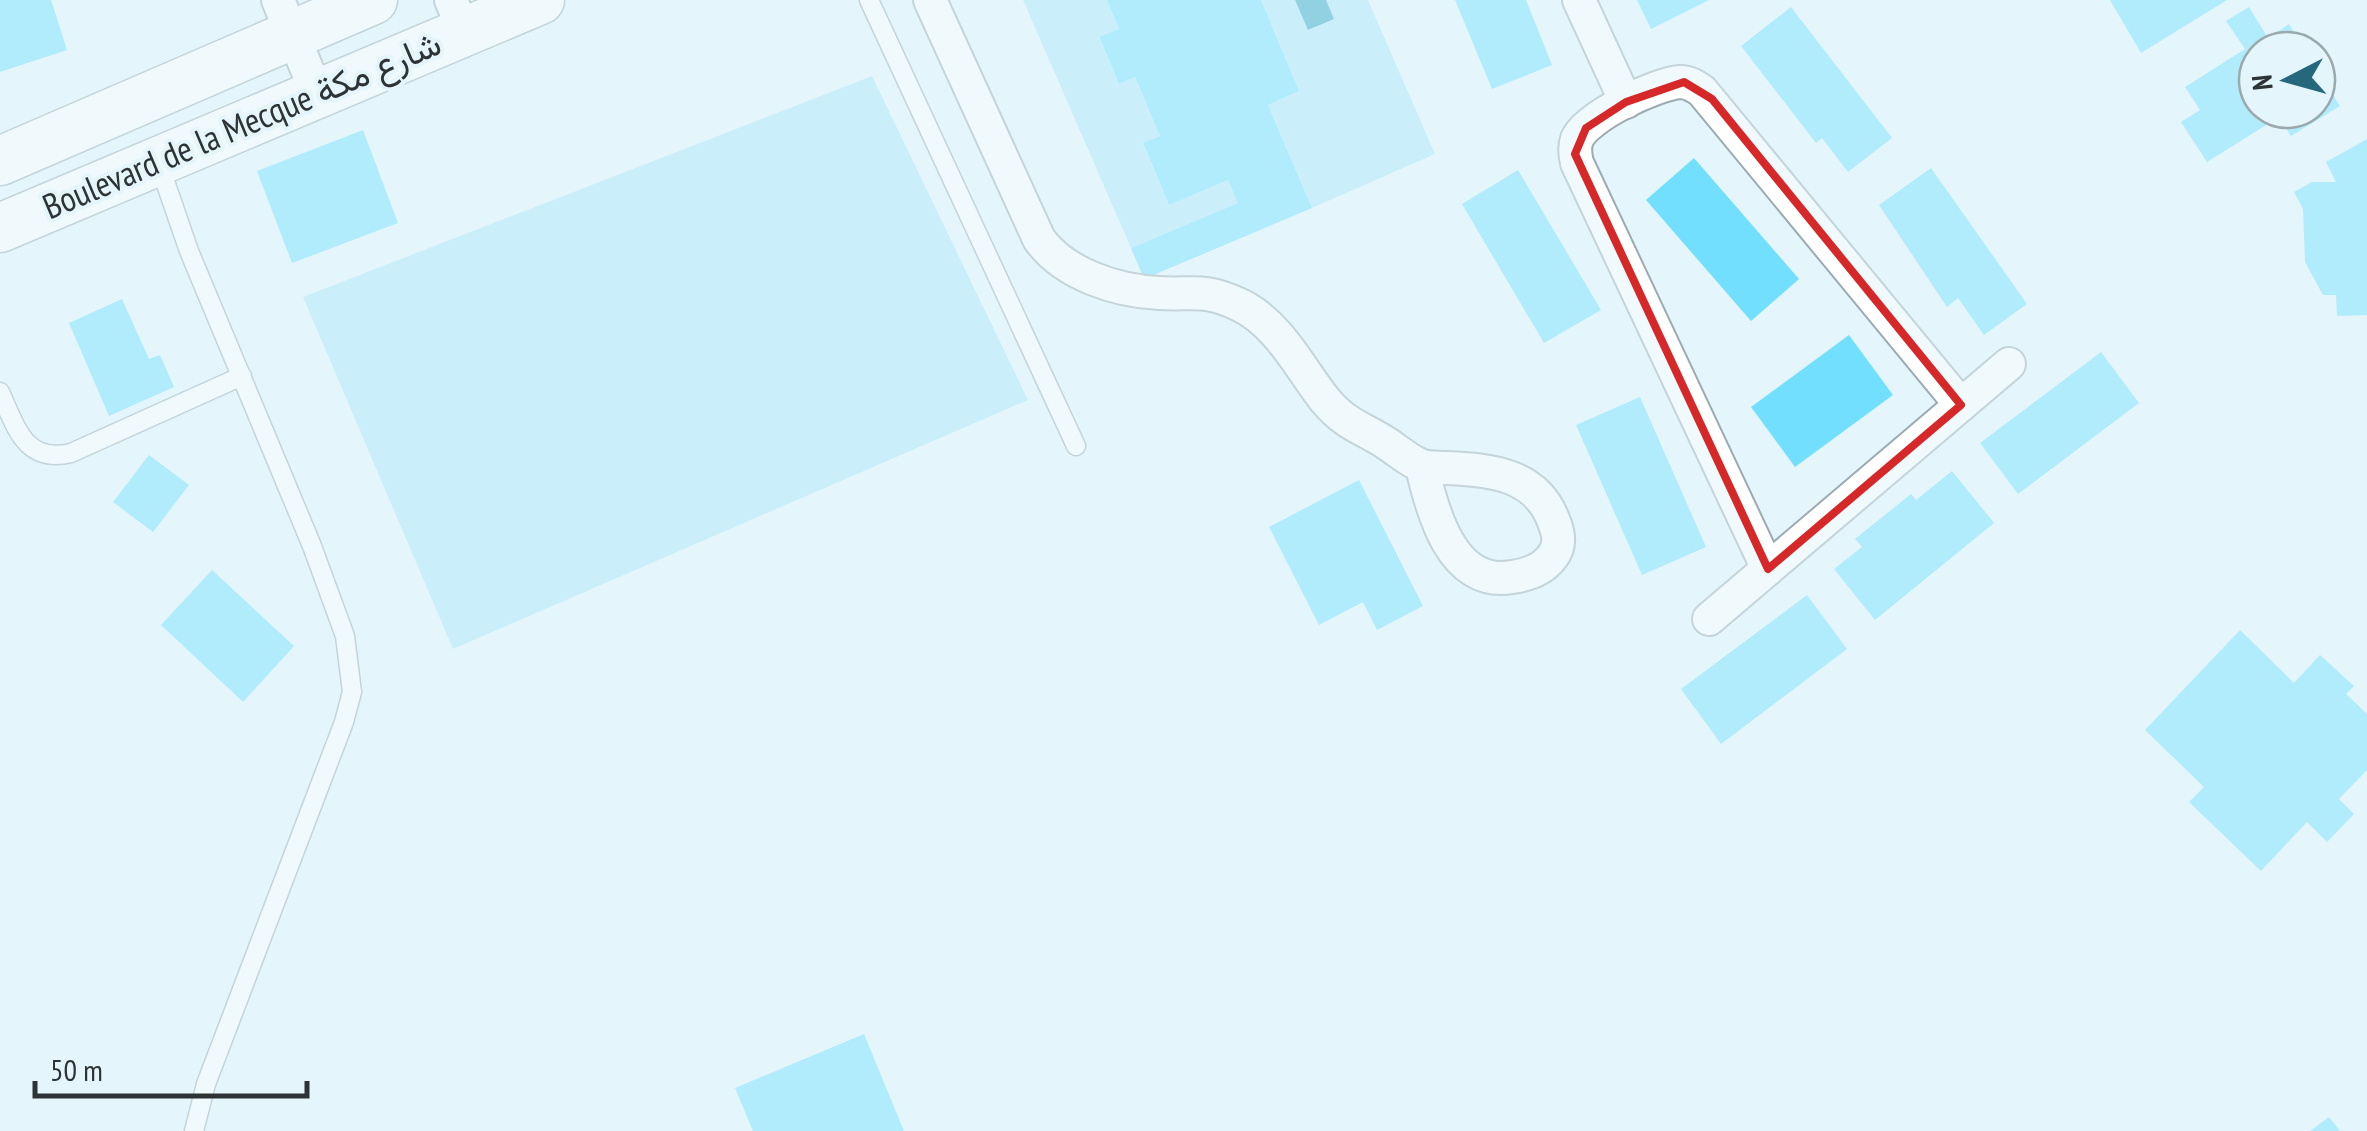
<svg xmlns="http://www.w3.org/2000/svg" width="2367" height="1131" font-family="'PT Sans Narrow',Vazirmatn,sans-serif">
<style>
.green{fill:#ade7f9}
.water{fill:#30a5c3}
.building{fill:#73dffe}
.lines{fill:none;stroke-linecap:round;stroke-linejoin:round}
.service-casing{stroke:#9babb1;stroke-width:21}
.minor-casing{stroke:#9babb1;stroke-width:36}
.secondary-casing{stroke:#9babb1;stroke-width:51}
.service{stroke:#fff;stroke-width:18}
.minor{stroke:#fff;stroke-width:32}
.secondary{stroke:#fff;stroke-width:48}
.marked{fill:none;stroke:#d62828;stroke-width:8;stroke-linejoin:round}
.labels{text-anchor:middle;stroke-width:8;stroke-linejoin:round;paint-order:stroke}
.street-label{font-size:35px;fill:#2d3335;stroke:#e4f6fb}
</style>
<rect width="100%" height="100%" fill="#e4f6fb"/>
<g class="green">
<polygon points="1023,0 1107,0 1119,29 1099,38 1119,84 1135,77 1160,136 1143,144 1169,205 1228,180 1238,203 1131,248"/>
<polygon points="1261,0 1295,0 1309,30 1333,19 1326,0 1368,0 1435,154 1312,208 1268,105 1299,91"/>
<polygon points="872,76 1028,400 453,649 303,297"/>
</g>
<polygon class="water" points="1295,0 1326,0 1334,19 1308,30"/>
<g class="building">
<polygon points="0,0 51,0 67,50 0,72"/>
<polygon points="1107,0 1261,0 1299,91 1268,105 1312,208 1144,279 1131,248 1238,203 1228,180 1169,205 1143,143 1160,136 1135,77 1119,84 1099,37 1119,29"/>
<polygon points="1455,0 1526,0 1552,65 1492,89"/>
<polygon points="1637,0 1709,0 1651,29"/>
<polygon points="2110,0 2227,0 2141,53"/>
<polygon points="1791,7 1892,138 1848,172 1822,138 1816,143 1741,46"/>
<polygon points="2249,7 2268,38 2289,24 2305,50 2257,50 2257,110 2317,110 2317,69 2340,106 2291,136 2279,117 2207,162 2181,122 2200,110 2185,87 2245,49 2226,21"/>
<polygon points="363,130 398,223 292,263 257,171"/>
<polygon points="2367,139 2367,315 2337,316 2336,295 2323,295 2305,262 2303,209 2294,192 2312,182 2336,182 2326,162"/>
<polygon points="1694,158 1799,279 1751,321 1646,200"/>
<polygon points="1931,168 2027,304 1984,335 1958,298 1947,307 1879,205"/>
<polygon points="1518,170 1601,310 1544,343 1462,204"/>
<polygon points="122,299 149,359 160,355 174,387 109,416 69,323"/>
<polygon points="1849,335 1893,395 1795,467 1751,407"/>
<polygon points="2101,352 2139,403 2018,494 1980,443"/>
<polygon points="1640,397 1706,547 1642,575 1576,425"/>
<polygon points="149,455 189,485 153,532 113,502"/>
<polygon points="1952,471 1994,523 1875,620 1834,569 1862,547 1855,539 1911,494 1916,500"/>
<polygon points="1359,480 1423,606 1377,630 1363,602 1319,625 1269,527"/>
<polygon points="212,570 294,646 243,702 161,625"/>
<polygon points="1807,595 1847,649 1721,744 1681,689"/>
<polygon points="2240,630 2294,683 2320,655 2354,686 2346,694 2367,714 2367,770 2339,799 2354,814 2327,842 2307,822 2261,871 2189,802 2204,787 2145,730"/>
<polygon points="864,1034 904,1131 753,1131 735,1088"/>
<polygon points="2329,1117 2340,1131 2310,1131"/>
</g>
<g class="lines">
<g class="service-casing">
<g id="service">
<polyline points="869,0 1076,446"/>
<polyline points="159,164 189,251 312,546 345,636 352,692 344,722 206,1084 194,1131"/>
<path d="M 0,392 C 16,427 25,464 71,453 L 242,376"/>
</g>
</g>
<g class="minor-casing">
<g id="minor">
<polyline points="278,0 317,93"/>
<polyline points="451,0 464,31"/>
<path d="M 930,0 L 1039,239 C 1064,274 1116,291 1159,293 C 1194,295 1205,288 1240,305 C 1279,324 1299,367 1325,400 C 1346,425 1361,427 1386,443 C 1397,450 1407,459 1418,464 C 1427,469 1438,467 1448,468 C 1491,470 1537,474 1554,522 C 1559,534 1561,546 1552,557 C 1543,569 1527,575 1512,577 C 1452,588 1432,511 1422,467"/>
<polyline points="1579,0 1626,102"/>
<path d="M 1768,569 L 1577,163 C 1575,155 1574,147 1577,139 C 1587,116 1656,84 1680,82 C 1689,82 1695,86 1702,91 L 1961,405"/>
<polyline points="1709,619 2009,364"/>
</g>
</g>
<g class="secondary-casing">
<g id="secondary">
<polyline points="0,161 373,0"/>
<polyline points="0,228 540,0"/>
</g>
</g>
<use href="#service" class="service"/>
<use href="#minor" class="minor"/>
<use href="#secondary" class="secondary"/>
</g>
<path d="M0 0H2367V1131H0ZM 1684,82 L 1712,99 L 1961,405 L 1768,569 L 1575,154 L 1586,128 L 1626,102 Z" fill="#e4f6fb" fill-opacity=".55" fill-rule="evenodd"/>
<path class="marked" d="M 1684,82 L 1712,99 L 1961,405 L 1768,569 L 1575,154 L 1586,128 L 1626,102 Z"/>
<g class="labels">
<g class="street-label">
<text transform="translate(242 125) rotate(-23)" y="12">Boulevard de la Mecque شارع مكة</text>
</g>
</g>
<g transform="translate(2287 80) rotate(264)"><circle r="48" fill="#e4f6fb" stroke="#9ba8ac" stroke-width="2.5"/>
<path d="M0-8L18 38L0 25L-18 38Z" fill="#26687b"/>
<text y="-15" font-size="28" font-weight="bold" text-anchor="middle" fill="#2d3335">N</text>
</g>
<path d="M35 1081v15h272v-15" fill="none" stroke="#2d3335" stroke-width="5"/>
<text x="50" y="1081" font-size="30" fill="#2d3335" stroke="#e4f6fb" stroke-width="8" paint-order="stroke">50 m</text>
</svg>
